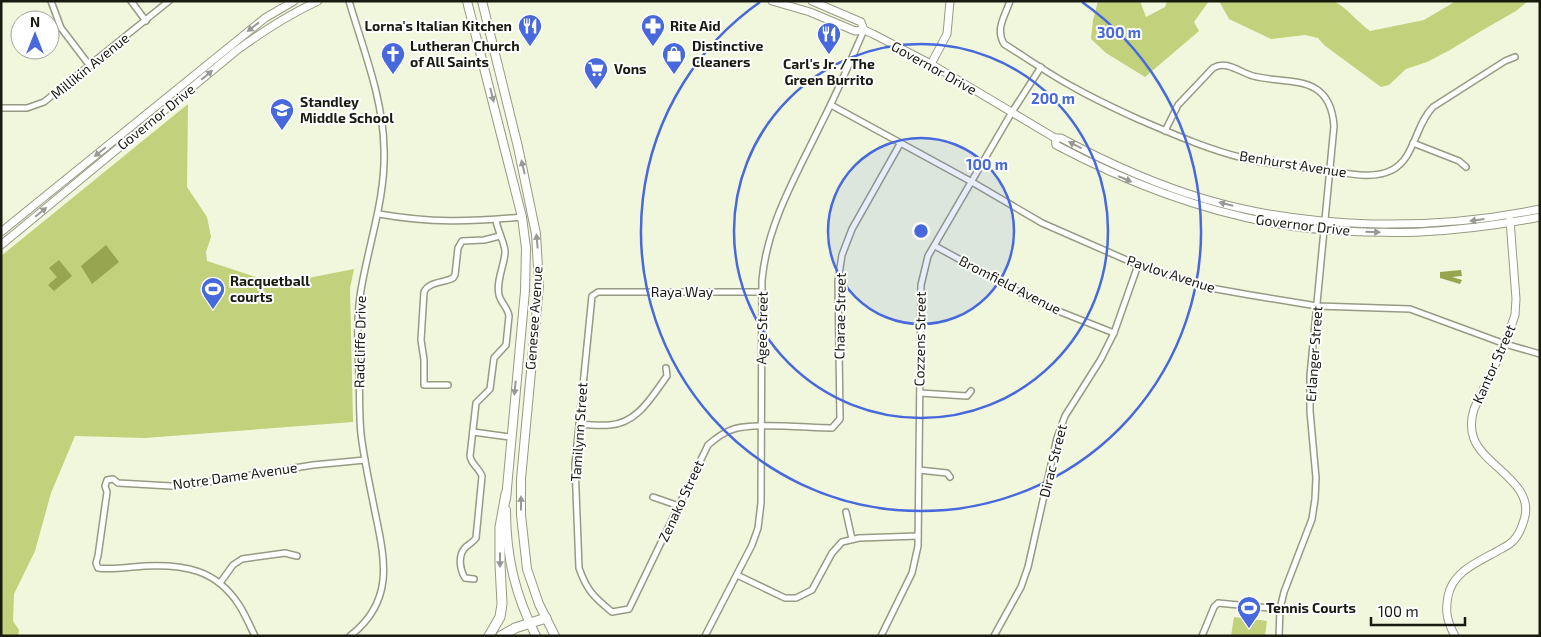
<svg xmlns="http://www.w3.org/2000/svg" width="1541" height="637" font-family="'Exo 2',sans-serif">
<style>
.green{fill:#c1d17c}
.water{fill:#96a54e}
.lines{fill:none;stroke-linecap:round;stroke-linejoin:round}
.street-casing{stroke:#969b83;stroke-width:8}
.secondary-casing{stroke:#969b83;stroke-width:9}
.primary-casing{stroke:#969b83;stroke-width:10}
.highway-casing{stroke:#969b83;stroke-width:11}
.street{stroke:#fff;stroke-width:5}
.secondary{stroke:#fff;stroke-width:7}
.primary{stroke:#fff;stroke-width:8}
.highway{stroke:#fff;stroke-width:9}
.oneway{fill:#989894}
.ring{fill:none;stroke:#4769dc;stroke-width:2.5}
.labels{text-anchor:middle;stroke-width:4;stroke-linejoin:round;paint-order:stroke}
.poi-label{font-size:14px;font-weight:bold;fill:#191b11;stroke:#fff;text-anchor:start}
.street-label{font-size:14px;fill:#191b11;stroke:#fff}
.centre{fill:#4769dc;stroke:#fff;stroke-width:2.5}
.ring-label{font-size:15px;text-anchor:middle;font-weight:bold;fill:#4769dc;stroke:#fff;stroke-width:4;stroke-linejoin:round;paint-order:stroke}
</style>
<rect width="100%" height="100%" fill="#f1f7dc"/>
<g class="green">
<polygon points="1098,1 1140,1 1146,17 1165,7 1167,1 1209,1 1194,22 1199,31 1145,77 1106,53 1091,39 1093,20"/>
<path d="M 1219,1 L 1333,1 C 1347,7 1357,22 1370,31 L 1424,20 L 1456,1 L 1528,1 L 1516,11 L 1481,31 L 1450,50 L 1427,62 L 1406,69 L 1389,85 L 1381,87 L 1324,45 L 1318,38 L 1305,35 L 1271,39 L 1229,19 Z"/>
<polygon points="188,104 187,187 207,217 211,237 206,252 207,261 277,284 354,269 350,288 353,422 145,438 75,436 51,493 35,551 14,594 13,621 19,630 18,636 1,636 1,256"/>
<polygon points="1234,617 1267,621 1265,636 1231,636"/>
</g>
<g class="water">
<polygon points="106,245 119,262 92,284 81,266"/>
<polygon points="59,260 72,276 54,291 48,285 57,277 49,268"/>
<polygon points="1461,270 1462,276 1452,277 1462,280 1460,284 1440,278 1440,272"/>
</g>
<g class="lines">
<g class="street-casing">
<g id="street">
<polyline points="51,1 61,28 90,66"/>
<polyline points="131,1 146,21"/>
<path d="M 349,1 C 363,49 383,98 384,148 C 386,197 369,242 361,290 C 356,319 358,348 359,377 C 360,395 359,415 361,434 C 364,460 370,486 375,512 C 385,560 395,601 350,636"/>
<path d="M 1010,1 C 1005,16 995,29 1004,44 C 1027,58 1050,75 1075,88 C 1096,100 1118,110 1140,120 C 1173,134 1207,149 1243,158 C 1270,165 1298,167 1325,170 C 1346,173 1373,180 1392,170 C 1415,158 1415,125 1433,107 L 1505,61 L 1515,57"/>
<polyline points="831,105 972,182 1042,223 1138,265 1205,287 1250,295 1317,306 1410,309 1505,344 1540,354"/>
<polyline points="1,108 27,108 44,102 169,1"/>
<path d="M 1165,131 L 1178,105 L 1213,68 C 1227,60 1239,72 1253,76 C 1288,85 1330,72 1334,126 L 1310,376 L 1310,411 L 1316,478 L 1315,499 L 1312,519 L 1284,592 L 1280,609 L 1279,636"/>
<polyline points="1413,143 1459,161 1466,167"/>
<path d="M 379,214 C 430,223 470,222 522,217"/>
<polyline points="935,246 1043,305 1114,333"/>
<path d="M 762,292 L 598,292 L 592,296 L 575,465 L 579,568 C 587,591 594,597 612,612 L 629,609 L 708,445 C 715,439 722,433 731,430 C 751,422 808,428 832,428 L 840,419 L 838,281 L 842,255 L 852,229 L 900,144"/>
<path d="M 448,385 L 424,385 L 424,360 L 421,340 L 424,292 C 429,281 444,283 453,278 L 455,275 L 458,248 L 462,241 L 484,240 L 500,236"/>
<polyline points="920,393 967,396 971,391"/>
<path d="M 579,424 C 589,425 600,426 610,425 C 638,423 652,396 667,376 L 666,368"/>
<polyline points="473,432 510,437"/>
<polyline points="919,470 947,473 950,477"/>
<polyline points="653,497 679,506"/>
<polyline points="846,512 852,539"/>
<polyline points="737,575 785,598 796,598 812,590 832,553 842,542 859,538 918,536"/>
<path d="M 474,579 L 465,578 C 460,570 458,557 464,549 C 468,544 473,543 476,538 L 482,476 C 479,468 471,464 470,456 L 476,403 L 490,389 L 494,358 L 506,345 L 509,316 C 508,308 501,303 499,295 C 496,281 504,266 505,253 C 506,245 497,230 496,220"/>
<polyline points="220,583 233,565 242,559 285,553 297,556"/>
<path d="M 255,636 C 250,626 245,614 239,605 C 216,569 183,564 144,566 C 130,567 111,570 98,568 L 96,563 L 98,556 L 107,492 L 105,486 L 107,480 L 113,479 L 118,483 L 171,486 L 189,485 L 313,465 L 365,460"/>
<path d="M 705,636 L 752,545 L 758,528 L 761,503 L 762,280 C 767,224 797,174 821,124 C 837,93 850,62 864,30"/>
<polyline points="881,636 912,573 918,546 921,285 928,256 1012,112 1041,67"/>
<polyline points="994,636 1021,587 1028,567 1057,438 1065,416 1101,359 1114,333 1138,265"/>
<polyline points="1202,636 1214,607 1218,603 1280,609"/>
</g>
</g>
<g class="secondary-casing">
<g id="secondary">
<path d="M 772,1 L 810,12 L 855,31 L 864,30 L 873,34 L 931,64 L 1055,138 L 1061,138 C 1108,163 1154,184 1205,199 C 1310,230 1432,231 1540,209"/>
<polyline points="812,1 861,22 864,30"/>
<polyline points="931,64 947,34 950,1"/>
<path d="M 1055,138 L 1056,145 C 1124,181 1196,209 1272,223 C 1303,229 1335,231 1366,232 C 1384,232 1402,233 1420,232 C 1460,230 1500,225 1540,217"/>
<polyline points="1,232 265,18 294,1"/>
<path d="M 1,245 L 236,51 C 263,31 288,15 318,1"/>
<path d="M 1455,636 C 1447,621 1445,612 1448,596 C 1453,570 1481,561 1501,549 C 1505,547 1510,544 1513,541 C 1518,536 1522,527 1524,520 C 1536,484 1485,467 1474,439 C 1470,429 1471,419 1474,409 L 1505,344 L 1515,315 L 1516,299 L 1510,220"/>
</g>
</g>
<g class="primary-casing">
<g id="primary">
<polyline points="467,1 522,217 526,248 525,291 506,499"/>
<polyline points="482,1 518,147 536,234 539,285 521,479 521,515 527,569 539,604 555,636"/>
<path d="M 506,510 C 506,556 515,595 536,636"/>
</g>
</g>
<g class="highway-casing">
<g id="highway">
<polyline points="489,636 500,617 502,604 500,564 500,527 506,494"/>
<polyline points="501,636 515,628 546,618"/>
</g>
</g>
<use href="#street" class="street"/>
<use href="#secondary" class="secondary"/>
<use href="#primary" class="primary"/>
<use href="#highway" class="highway"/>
</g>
<defs><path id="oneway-solid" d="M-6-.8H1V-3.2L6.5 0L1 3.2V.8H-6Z" transform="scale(1.25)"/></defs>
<g class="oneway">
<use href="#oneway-solid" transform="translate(253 27) rotate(142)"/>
<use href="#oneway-solid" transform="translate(207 75) rotate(-40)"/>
<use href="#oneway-solid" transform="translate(492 95) rotate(76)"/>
<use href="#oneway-solid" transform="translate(1075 145) rotate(-153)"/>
<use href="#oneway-solid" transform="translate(100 152) rotate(141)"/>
<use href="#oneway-solid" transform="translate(523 167) rotate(-103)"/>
<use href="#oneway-solid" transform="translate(1125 179) rotate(23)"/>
<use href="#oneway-solid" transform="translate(1226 204) rotate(-166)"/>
<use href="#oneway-solid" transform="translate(41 212) rotate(-39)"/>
<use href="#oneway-solid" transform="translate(1477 220) rotate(172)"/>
<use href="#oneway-solid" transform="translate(1373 232) rotate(1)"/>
<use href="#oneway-solid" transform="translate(537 241) rotate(-95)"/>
<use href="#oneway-solid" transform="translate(515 388) rotate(96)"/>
<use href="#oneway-solid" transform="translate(521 503) rotate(-90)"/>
<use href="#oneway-solid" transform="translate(500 560) rotate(90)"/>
</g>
<circle cx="921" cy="231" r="93" fill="#4769dc" fill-opacity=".12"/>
<g class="ring">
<circle cx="921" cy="231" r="93"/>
<circle cx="921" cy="231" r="187"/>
<path d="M1082 2A280 280 0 1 1 760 2"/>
</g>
<defs>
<g id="restaurant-pin" transform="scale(1.25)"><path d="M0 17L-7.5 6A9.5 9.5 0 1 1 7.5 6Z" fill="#4769dc" stroke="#fff"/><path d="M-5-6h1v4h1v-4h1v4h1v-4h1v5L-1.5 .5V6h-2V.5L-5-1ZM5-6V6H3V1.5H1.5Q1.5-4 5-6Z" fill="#fff"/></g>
<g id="pharmacy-pin" transform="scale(1.25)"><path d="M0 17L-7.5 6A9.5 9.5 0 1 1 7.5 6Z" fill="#4769dc" stroke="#fff"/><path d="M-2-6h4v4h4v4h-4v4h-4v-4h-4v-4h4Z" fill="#fff"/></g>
<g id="church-pin" transform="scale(1.25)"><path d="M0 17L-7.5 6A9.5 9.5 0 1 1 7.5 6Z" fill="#4769dc" stroke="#fff"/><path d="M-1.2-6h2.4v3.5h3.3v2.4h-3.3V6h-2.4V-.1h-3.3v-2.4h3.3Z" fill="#fff"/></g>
<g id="shop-pin" transform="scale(1.25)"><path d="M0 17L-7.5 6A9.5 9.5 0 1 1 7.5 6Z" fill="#4769dc" stroke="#fff"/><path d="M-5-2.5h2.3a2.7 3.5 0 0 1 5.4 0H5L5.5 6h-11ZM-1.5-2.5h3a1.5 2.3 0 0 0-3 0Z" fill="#fff"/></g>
<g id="supermarket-pin" transform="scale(1.25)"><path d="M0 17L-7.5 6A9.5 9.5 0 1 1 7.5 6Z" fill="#4769dc" stroke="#fff"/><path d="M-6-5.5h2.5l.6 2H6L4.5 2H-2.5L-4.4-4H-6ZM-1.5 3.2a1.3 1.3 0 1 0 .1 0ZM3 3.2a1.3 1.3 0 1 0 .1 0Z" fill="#fff"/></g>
<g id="school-pin" transform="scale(1.25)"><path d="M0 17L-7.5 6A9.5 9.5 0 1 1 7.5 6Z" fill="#4769dc" stroke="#fff"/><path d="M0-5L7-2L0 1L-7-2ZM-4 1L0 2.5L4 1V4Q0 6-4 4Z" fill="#fff"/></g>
<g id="stadium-pin" transform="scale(1.25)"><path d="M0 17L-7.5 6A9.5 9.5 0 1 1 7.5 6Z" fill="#4769dc" stroke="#fff"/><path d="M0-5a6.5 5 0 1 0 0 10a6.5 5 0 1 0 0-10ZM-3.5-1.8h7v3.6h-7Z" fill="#fff"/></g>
</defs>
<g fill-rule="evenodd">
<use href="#restaurant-pin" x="530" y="26"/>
<use href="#pharmacy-pin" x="653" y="26"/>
<use href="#restaurant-pin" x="829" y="34"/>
<use href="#church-pin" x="393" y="54"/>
<use href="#shop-pin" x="674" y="54"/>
<use href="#supermarket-pin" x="596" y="69"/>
<use href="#school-pin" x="282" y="110"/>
<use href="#stadium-pin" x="213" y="289"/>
<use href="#stadium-pin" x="1249" y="608"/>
</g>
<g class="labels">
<g class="poi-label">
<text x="512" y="31" text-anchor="end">Lorna's Italian Kitchen</text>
<text x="670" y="31">Rite Aid</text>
<text x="410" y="51">Lutheran Church<tspan x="410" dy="16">of All Saints</tspan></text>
<text x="692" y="51">Distinctive<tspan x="692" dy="16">Cleaners</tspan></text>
<text x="829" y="69" text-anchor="middle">Carl's Jr. / The<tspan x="829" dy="16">Green Burrito</tspan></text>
<text x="614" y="74">Vons</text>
<text x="300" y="107">Standley<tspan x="300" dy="16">Middle School</tspan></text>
<text x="230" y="286">Racquetball<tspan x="230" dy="16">courts</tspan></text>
<text x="1266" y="613">Tennis Courts</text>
</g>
<g class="street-label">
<text transform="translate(90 66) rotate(-39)" y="5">Millikin Avenue</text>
<text transform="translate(934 68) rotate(29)" y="5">Governor Drive</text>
<text transform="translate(156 117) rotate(-39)" y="5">Governor Drive</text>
<text transform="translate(1293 164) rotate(9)" y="5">Benhurst Avenue</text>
<text transform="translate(1303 225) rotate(7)" y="5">Governor Drive</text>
<text transform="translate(1171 274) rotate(18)" y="5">Pavlov Avenue</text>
<text transform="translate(1010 285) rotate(27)" y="5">Bromfield Avenue</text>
<text x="682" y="297">Raya Way</text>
<text transform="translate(840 316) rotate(-89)" y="5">Charae Street</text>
<text transform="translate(534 318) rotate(-86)" y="5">Genesee Avenue</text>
<text transform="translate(762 328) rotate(-89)" y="5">Agee Street</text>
<text transform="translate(920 339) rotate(-89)" y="5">Cozzens Street</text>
<text transform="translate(360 342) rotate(-89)" y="5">Radcliffe Drive</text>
<text transform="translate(1314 354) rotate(-86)" y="5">Erlanger Street</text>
<text transform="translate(1494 364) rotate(-66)" y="5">Kantor Street</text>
<text transform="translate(579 432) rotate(-86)" y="5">Tamilynn Street</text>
<text transform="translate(1053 461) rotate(-76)" y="5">Dirac Street</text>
<text transform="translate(235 476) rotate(-8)" y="5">Notre Dame Avenue</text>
<text transform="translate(681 501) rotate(-65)" y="5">Zenako Street</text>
</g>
</g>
<circle cx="921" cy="231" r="8" class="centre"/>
<g class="ring-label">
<text x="1119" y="38">300 m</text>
<text x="1053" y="104">200 m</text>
<text x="987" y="170">100 m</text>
</g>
<rect width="1541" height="637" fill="none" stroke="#191b11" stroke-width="5"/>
<g transform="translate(35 35)"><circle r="24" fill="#ffffff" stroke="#a3a4a0"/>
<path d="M0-4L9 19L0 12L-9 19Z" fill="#4769dc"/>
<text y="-8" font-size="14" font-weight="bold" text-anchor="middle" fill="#191b11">N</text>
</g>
<path d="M1371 617v8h94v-8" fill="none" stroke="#191b11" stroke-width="2.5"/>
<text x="1378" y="617" font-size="15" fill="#191b11" stroke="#ffffff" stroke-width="4" paint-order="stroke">100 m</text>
</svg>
